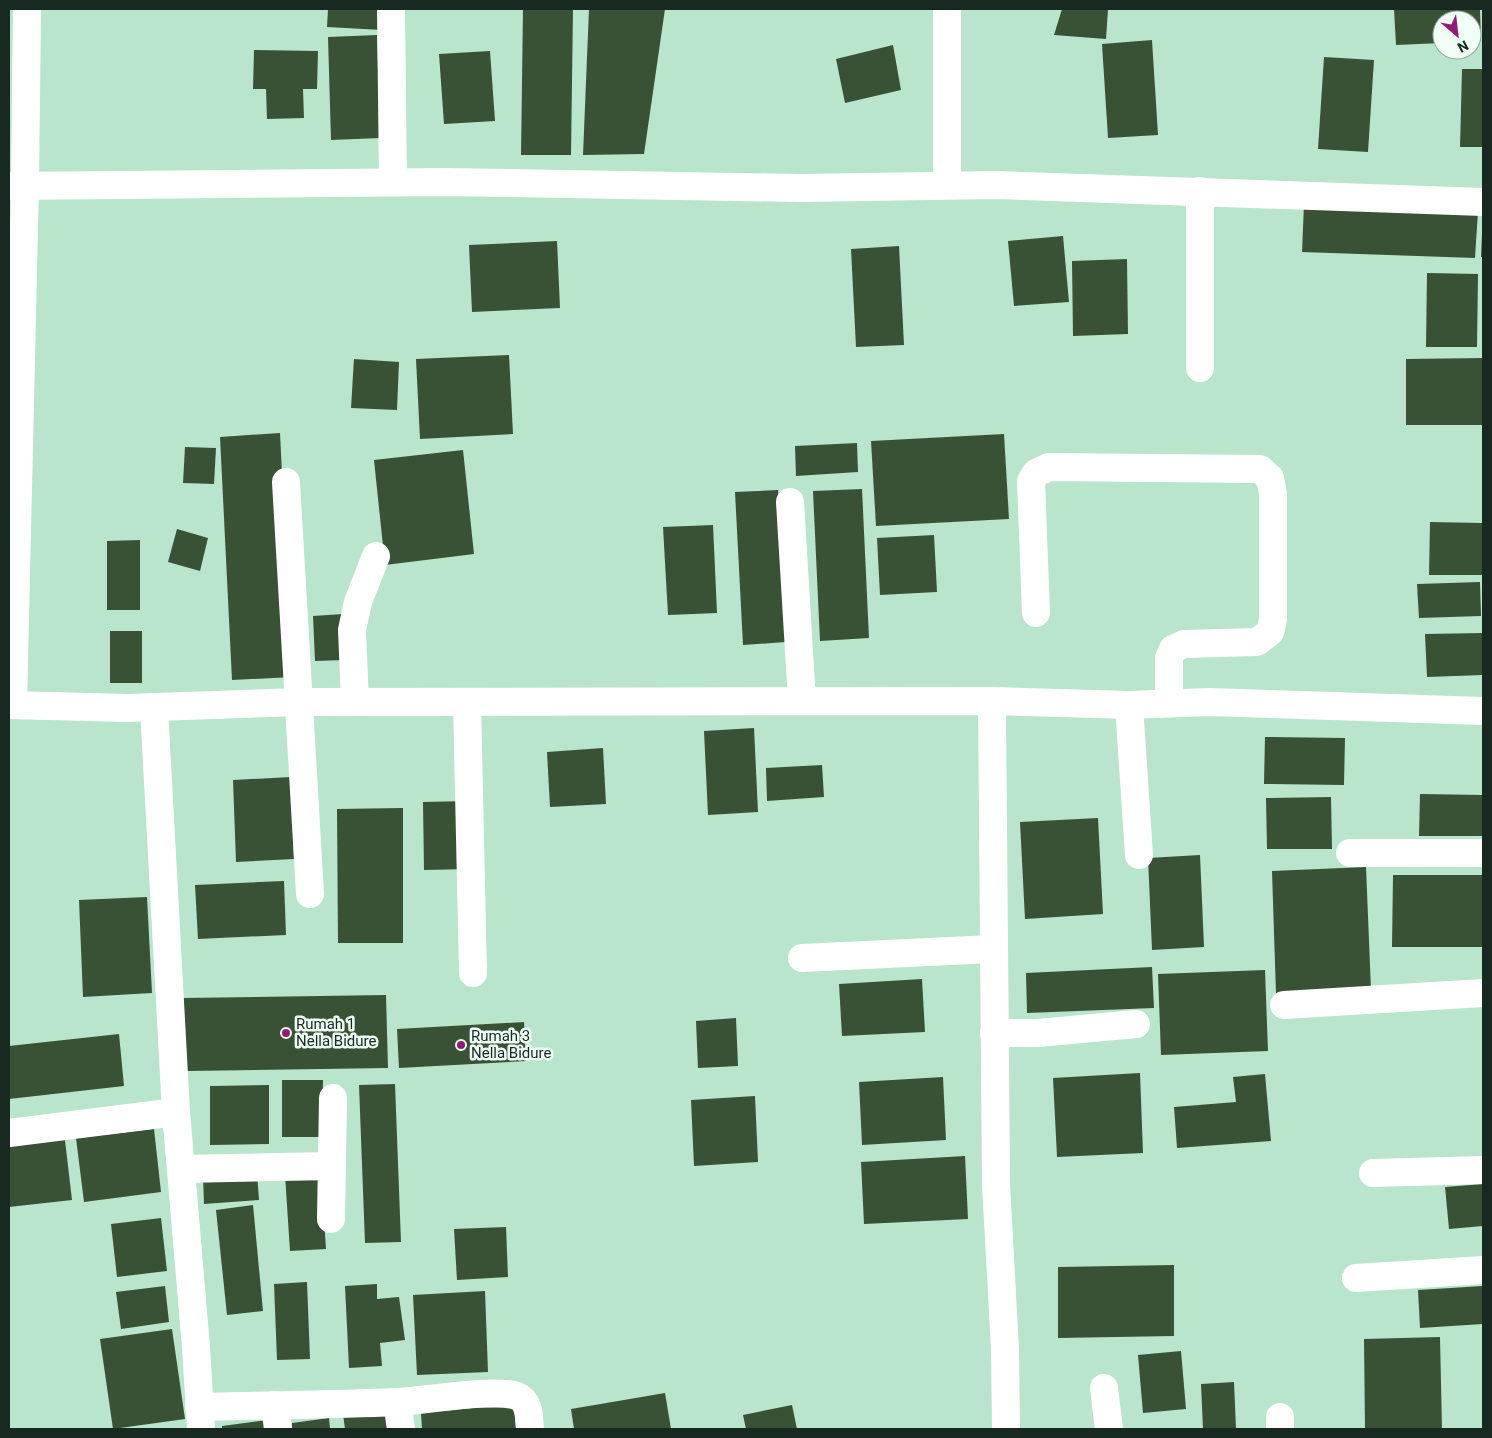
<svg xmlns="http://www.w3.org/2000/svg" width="1492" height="1438" font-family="Roboto,sans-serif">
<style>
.building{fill:#395235}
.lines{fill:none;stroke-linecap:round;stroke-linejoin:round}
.minor{stroke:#fff;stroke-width:28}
.poi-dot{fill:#951b76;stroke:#f1fef6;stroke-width:2}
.labels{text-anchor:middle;stroke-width:5;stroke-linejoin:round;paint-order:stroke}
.poi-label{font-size:15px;fill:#172920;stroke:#f1fef6;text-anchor:start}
</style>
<rect width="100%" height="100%" fill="#b9e5cd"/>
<g class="building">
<polygon points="328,9 383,9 382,30 327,27"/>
<polygon points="523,9 573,9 571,155 521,155"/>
<polygon points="589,9 665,9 644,154 583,155"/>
<polygon points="1062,9 1108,9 1106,39 1054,35"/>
<polygon points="1394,9 1480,9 1481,41 1472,42 1472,20 1442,20 1442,43 1396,45"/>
<polygon points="377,35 380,138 331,140 328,37"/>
<polygon points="1152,40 1158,135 1108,138 1102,44"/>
<polygon points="893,45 901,90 845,103 836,59"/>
<polygon points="254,50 318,51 317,89 303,89 304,118 267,119 266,89 253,89"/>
<polygon points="490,51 495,121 444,124 439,54"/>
<polygon points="1324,57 1374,60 1368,152 1318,149"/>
<polygon points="1462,69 1483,69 1483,147 1460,147"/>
<polygon points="1304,204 1478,211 1475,258 1302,252"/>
<polygon points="1482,233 1483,233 1483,257 1481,257"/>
<polygon points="1063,236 1069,302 1014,306 1008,241"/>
<polygon points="557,241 560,308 472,312 469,245"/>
<polygon points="899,246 904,345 856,347 851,249"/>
<polygon points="1127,259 1128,334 1073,336 1072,261"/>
<polygon points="1427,273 1478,274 1477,347 1426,347"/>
<polygon points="509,355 513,434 420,439 416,359"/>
<polygon points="1483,358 1483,425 1406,425 1406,359"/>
<polygon points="354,359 399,362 397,410 351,408"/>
<polygon points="280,433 292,677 232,680 220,437"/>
<polygon points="1004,434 1009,519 876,526 871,441"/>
<polygon points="857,443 858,472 796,476 795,446"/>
<polygon points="185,447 216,448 214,484 183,483"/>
<polygon points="463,450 474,554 385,565 374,460"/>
<polygon points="862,489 869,638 820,641 813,491"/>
<polygon points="778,490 786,642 743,645 735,492"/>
<polygon points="1430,522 1483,523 1483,575 1429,575"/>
<polygon points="713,525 717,613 668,615 663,527"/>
<polygon points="177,529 208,538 200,571 168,562"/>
<polygon points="934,535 937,592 880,595 877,538"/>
<polygon points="140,540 140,610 107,610 107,541"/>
<polygon points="1480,582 1481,616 1419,618 1417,584"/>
<polygon points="343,614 345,660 315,661 313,616"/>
<rect x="110" y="631" width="32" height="52"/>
<polygon points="1483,633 1483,675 1427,677 1425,634"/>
<polygon points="754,728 758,812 708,815 704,731"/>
<polygon points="1265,737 1345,738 1344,785 1264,784"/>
<polygon points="603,748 606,804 550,807 547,752"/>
<polygon points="822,765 824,797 767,801 766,768"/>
<polygon points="291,777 294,859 236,862 233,780"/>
<polygon points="1420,794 1483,795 1483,836 1419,836"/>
<polygon points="1331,797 1332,849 1267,849 1266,798"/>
<polygon points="469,801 470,869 424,870 423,802"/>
<polygon points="403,808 403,943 338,943 337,809"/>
<polygon points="1098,818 1103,914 1025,919 1020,822"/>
<polygon points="1200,855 1204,947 1152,950 1148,858"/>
<polygon points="1366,867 1371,990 1276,994 1272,871"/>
<polygon points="1393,875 1483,875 1483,947 1392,947"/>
<polygon points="284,881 286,935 198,939 195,885"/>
<polygon points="147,897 152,993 83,997 79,900"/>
<polygon points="1152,967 1154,1008 1027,1013 1026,973"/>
<polygon points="1265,970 1268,1051 1161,1055 1158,974"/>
<polygon points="922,979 925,1032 842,1036 839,984"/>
<polygon points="386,995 388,1068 187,1071 182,998"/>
<polygon points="736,1018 738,1066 698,1068 696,1021"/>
<polygon points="524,1022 526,1061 399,1068 397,1029"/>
<polygon points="119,1034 124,1086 9,1099 9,1046"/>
<polygon points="1140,1073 1143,1153 1057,1157 1053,1078"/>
<polygon points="1265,1074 1271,1141 1177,1148 1174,1107 1236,1102 1233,1077"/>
<polygon points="943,1077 946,1140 862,1145 859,1082"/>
<polygon points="282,1080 323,1080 322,1137 282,1137"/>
<polygon points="395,1084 401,1242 365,1243 359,1085"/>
<polygon points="269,1085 269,1144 210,1145 210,1086"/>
<polygon points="755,1096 758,1162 694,1166 691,1100"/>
<polygon points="154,1129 161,1192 84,1202 76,1138"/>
<polygon points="64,1132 72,1200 9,1207 9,1139"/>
<polygon points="965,1156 968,1219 864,1224 861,1162"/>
<polygon points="257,1173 259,1200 204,1204 203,1176"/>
<polygon points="321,1173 326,1249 290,1251 285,1175"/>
<polygon points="1483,1184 1483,1226 1449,1229 1445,1187"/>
<polygon points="253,1205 263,1311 227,1315 216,1210"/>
<polygon points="161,1218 167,1271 117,1277 111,1224"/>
<polygon points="506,1227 508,1277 457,1280 454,1229"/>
<polygon points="1174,1265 1174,1336 1058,1338 1058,1267"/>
<polygon points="307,1282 310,1359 277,1360 274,1284"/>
<polygon points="377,1284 377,1299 399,1297 405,1340 380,1343 382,1366 349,1368 345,1286"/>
<polygon points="165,1286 169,1322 121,1329 116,1292"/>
<polygon points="1483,1286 1483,1324 1420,1328 1418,1290"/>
<polygon points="485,1291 488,1372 417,1375 413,1295"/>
<polygon points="172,1329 185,1419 113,1429 100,1339"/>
<polygon points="1440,1337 1442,1429 1365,1429 1364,1339"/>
<polygon points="1181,1351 1186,1409 1143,1413 1138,1355"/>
<polygon points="1234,1382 1236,1429 1203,1429 1201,1384"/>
<polygon points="665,1393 671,1429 574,1429 571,1409"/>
<polygon points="514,1404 516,1429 422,1429 421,1413"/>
<polygon points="792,1405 797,1429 746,1429 743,1415"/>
<polygon points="390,1409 392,1429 345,1429 343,1414"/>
<polygon points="329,1418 330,1429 292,1429 292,1423"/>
<polygon points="268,1420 269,1429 222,1429 222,1426"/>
</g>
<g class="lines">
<g class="minor">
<polyline points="391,9 393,182"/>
<polyline points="947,185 947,9"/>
<polyline points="9,186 446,182 800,188 997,185 1483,202"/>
<polyline points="1200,368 1200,191"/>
<polyline points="286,482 310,894"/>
<polyline points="790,502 802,701"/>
<polyline points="1036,613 1031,481 1036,473 1049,467 1260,469 1270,478 1273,494 1273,619 1270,632 1257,642 1184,644 1173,649 1169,658 1169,703"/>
<polyline points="992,701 996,1184 1005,1349 1006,1429"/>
<polyline points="355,702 352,630 358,602 376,556"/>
<polyline points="467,702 473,973"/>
<polyline points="9,705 128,708 299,702 992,701 1129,705 1209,702 1483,711"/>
<polyline points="13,705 25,186 27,9"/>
<polyline points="1129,705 1139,855"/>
<polyline points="154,708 176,1112 196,1347 201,1429"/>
<polyline points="1350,853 1483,853"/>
<polyline points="802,958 993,949"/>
<polyline points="1284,1005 1483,993"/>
<polyline points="994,1033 1038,1033 1136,1024"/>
<polyline points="9,1133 176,1112"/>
<polyline points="181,1169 331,1166"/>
<polyline points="1373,1173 1483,1170"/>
<polyline points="331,1219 333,1098"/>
<polyline points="1356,1278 1483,1270"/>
<polyline points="1104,1388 1109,1429"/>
<polyline points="397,1402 401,1429"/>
<polyline points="275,1405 278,1429"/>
<path d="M 199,1407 C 264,1405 330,1405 396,1402 C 423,1401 494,1388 517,1396 C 530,1401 529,1418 530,1429"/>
<polyline points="1280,1429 1280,1417"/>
</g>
</g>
<g class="poi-dot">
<circle cx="286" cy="1033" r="5"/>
<circle cx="461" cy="1045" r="5"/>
</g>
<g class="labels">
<g class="poi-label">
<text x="296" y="1029">Rumah 1<tspan x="296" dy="17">Nella Bidure</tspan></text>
<text x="471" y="1041">Rumah 3<tspan x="471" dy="17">Nella Bidure</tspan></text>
</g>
</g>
<rect width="1492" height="1438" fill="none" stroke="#172920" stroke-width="20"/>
<g transform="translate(1457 35) rotate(152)"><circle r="24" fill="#f1fef6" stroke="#9aa9a0"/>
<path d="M0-4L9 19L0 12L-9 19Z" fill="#951b76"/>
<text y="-8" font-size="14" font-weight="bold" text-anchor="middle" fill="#172920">N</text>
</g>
</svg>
